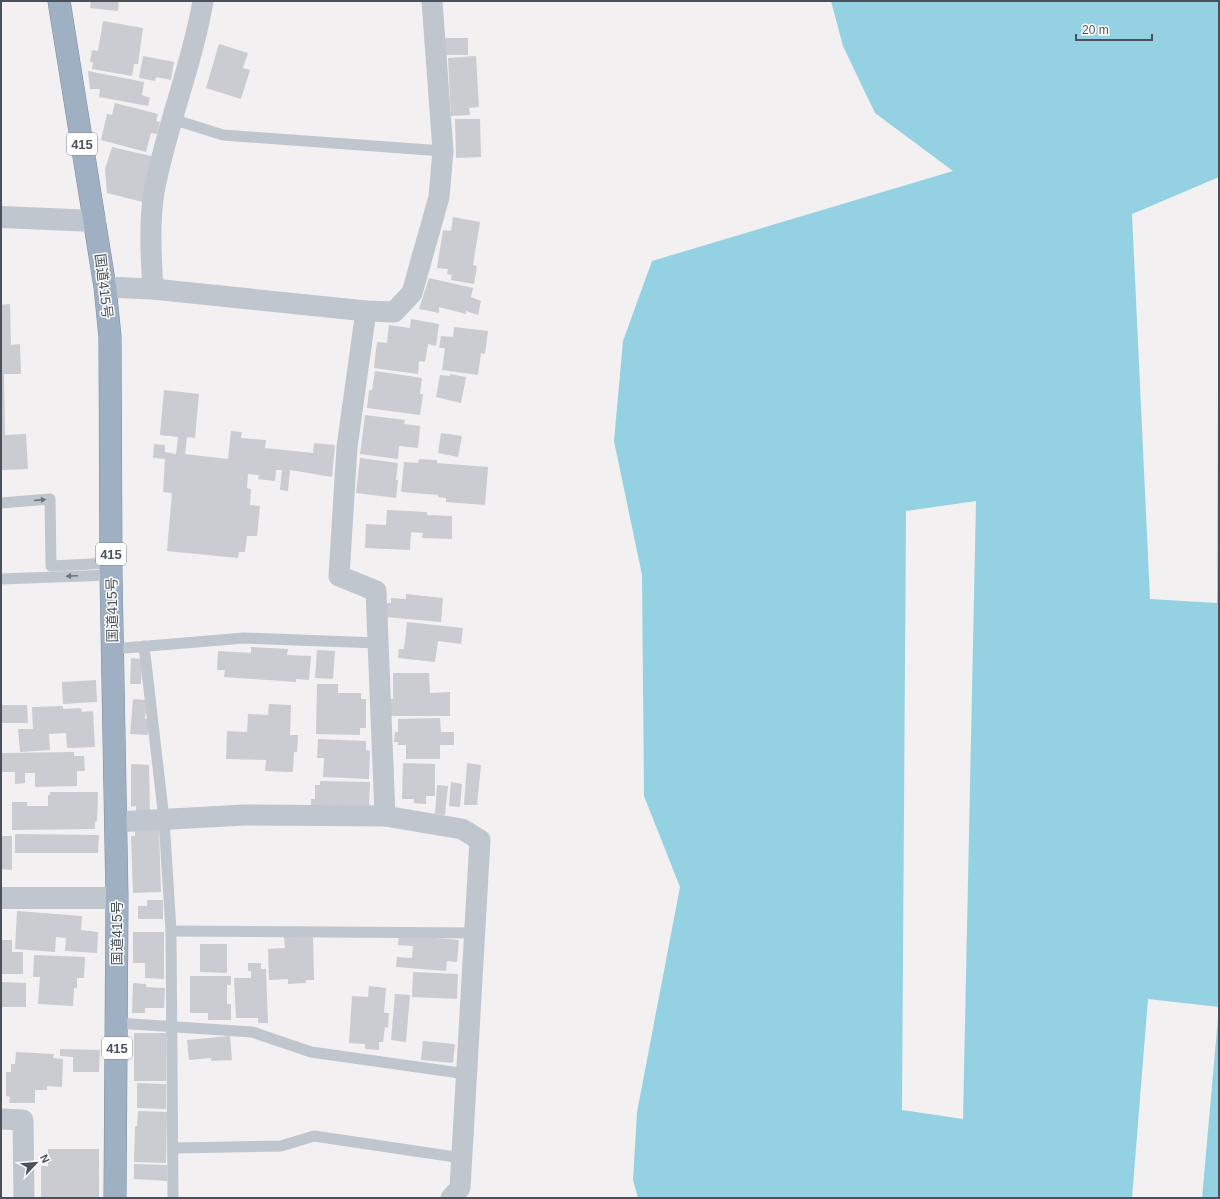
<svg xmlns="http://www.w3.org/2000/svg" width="1220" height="1199" font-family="Arial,'Noto Sans JP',sans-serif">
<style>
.water{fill:#94d2e3}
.pier{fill:#f2f0f0}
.building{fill:#caccd1}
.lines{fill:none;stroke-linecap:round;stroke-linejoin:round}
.trunk-casing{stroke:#788da5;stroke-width:23}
.service{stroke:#bfc6cd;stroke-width:11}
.minor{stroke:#bfc6cd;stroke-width:21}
.tertiary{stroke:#bfc6cd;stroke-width:22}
.trunk{stroke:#9fb0c2;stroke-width:22}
.oneway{fill:#6c757d}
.labels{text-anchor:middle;stroke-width:3;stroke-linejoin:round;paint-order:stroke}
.shield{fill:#fff;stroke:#80868c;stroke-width:1}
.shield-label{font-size:13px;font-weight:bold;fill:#49525b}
.street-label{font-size:14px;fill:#49525b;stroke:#fff}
</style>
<rect width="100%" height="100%" fill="#f2f0f0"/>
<polygon class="water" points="831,1 1219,1 1219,1198 638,1198 633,1180 637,1112 680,887 644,796 642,575 614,441 623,341 652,261 953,171 875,113 843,46"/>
<g class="pier">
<polygon points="1219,177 1217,603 1150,599 1132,214"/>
<polygon points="976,501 963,1119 902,1110 906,511"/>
<polygon points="1148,999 1219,1007 1202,1198 1132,1198"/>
</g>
<g class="building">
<polygon points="91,1 119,1 118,11 90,8"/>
<polygon points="103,21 143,28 138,64 134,64 132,76 92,69 93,62 90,62 92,50 98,51"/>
<rect x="445" y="38" width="23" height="17"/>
<polygon points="219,44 248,53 243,68 250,70 241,99 206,88"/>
<polygon points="143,56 174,62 171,80 156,77 155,81 139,78"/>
<polygon points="476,56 479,107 469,108 470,115 451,116 448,58"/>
<polygon points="88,71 144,82 142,95 150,98 148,106 99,97 100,89 90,89"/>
<polygon points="115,103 158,114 156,121 160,122 157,134 151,133 146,152 101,140 107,114 112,115"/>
<polygon points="455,119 480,119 481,157 456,158"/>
<polygon points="112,147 155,157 143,202 107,193 105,169"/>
<polygon points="453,217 480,222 473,265 477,266 474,284 451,280 452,275 447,274 448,269 437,268 443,230 451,231"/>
<polygon points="429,278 473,288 471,297 481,301 478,315 466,311 466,314 439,307 439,313 419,309"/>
<polygon points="10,304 11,345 20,344 21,374 4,374 5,435 26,434 28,469 1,470 1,305"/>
<polygon points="411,319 439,324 436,346 428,344 425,362 419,361 418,374 374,368 377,342 387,343 389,325 410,328"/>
<polygon points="454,327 488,331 485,354 481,353 478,375 442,370 445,348 439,348 441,336 453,337"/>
<polygon points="375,371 422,378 420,394 423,394 420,415 367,408 369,390 372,390"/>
<polygon points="450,374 466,377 461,403 436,397 440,375 450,376"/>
<polygon points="164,390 199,394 195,438 187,437 185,454 228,459 231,431 242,432 241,438 266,440 265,448 313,453 314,443 335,445 332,477 290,470 288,491 280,490 282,470 276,470 275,481 258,479 259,475 248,474 247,488 251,489 250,505 260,506 257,536 247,536 245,552 239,552 238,558 167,551 172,493 163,492 165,459 153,458 154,444 165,445 165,452 176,454 178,437 160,435"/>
<polygon points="365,415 405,420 404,424 420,426 418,448 399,446 398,459 360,454"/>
<polygon points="441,433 462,436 458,457 438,453"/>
<polygon points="360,458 398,463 396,480 398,480 396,498 356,493"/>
<polygon points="419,459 437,460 437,463 488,467 485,505 446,502 446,498 438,497 438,495 401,492 404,462 418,463"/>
<polygon points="387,510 427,512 427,515 452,516 452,539 422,538 423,533 411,532 410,550 365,548 366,524 386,525"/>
<polygon points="406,594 443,598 441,622 386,617 387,603 391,603 391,598 406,599"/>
<polygon points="407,622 463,628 461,644 438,641 435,662 398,658 399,649 404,649"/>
<polygon points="251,647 288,649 287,655 311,656 309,680 296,679 296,682 224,677 225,670 217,670 218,651 251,653"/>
<polygon points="317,650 335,651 333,679 315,678"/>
<polygon points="131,658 142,659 141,684 130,684"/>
<polygon points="393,673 429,673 430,693 450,692 450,716 390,716 387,699 393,699"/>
<polygon points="96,680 97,702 63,704 62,682"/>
<polygon points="317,684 338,684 338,693 361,693 361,699 366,699 366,728 360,728 360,735 316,734"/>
<polygon points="133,699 147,700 145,719 149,719 148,735 130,734"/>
<polygon points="269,704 291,705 290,735 298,735 297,752 294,752 293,772 265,771 266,760 226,759 227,731 247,732 248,714 268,715"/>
<polygon points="1,705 27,705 28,723 1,723"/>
<polygon points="63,706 63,709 81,708 82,712 93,711 95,747 67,748 66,733 49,734 50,750 20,752 18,729 33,729 32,707"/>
<polygon points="440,718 441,732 454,732 454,745 440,745 440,759 406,759 406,745 398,745 398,742 394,742 395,732 398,732 398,719"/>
<polygon points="318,739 366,741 366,750 370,751 369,779 323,777 324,758 317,758"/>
<polygon points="74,752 74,756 84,756 85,771 77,771 77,786 35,787 35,773 25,773 25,783 15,784 15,772 1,772 1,753"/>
<polygon points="403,763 435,764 435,796 426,796 426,804 414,803 414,799 402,799"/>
<polygon points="467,763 481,765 477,805 464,805"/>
<polygon points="131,764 149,765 150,813 136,813 136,806 131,807"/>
<polygon points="320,781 370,782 369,807 311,805 311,799 315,799 315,785 320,785"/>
<polygon points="451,782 462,784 460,807 449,806"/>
<polygon points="437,785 448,786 445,815 435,814"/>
<polygon points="50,792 98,792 97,821 95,822 95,829 12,830 12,802 27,802 27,806 48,806 48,795 50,795"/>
<polygon points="159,830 161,892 133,893 131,836 135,836 135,831"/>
<polygon points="15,834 99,835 98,853 15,853"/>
<polygon points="1,836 12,836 12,870 1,869"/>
<polygon points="147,900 163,900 163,919 138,919 138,906 147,906"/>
<polygon points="17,911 82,916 81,930 98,932 97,953 65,951 66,938 56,937 55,952 15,949"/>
<polygon points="133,932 164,932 164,979 145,978 145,963 133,963"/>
<polygon points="399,935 459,940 457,962 447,961 446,971 396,967 397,957 412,958 413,946 398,945"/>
<polygon points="284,937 313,937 314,980 306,980 306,983 288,984 288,979 269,980 268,949 285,948"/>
<polygon points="1,940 12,940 12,952 23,952 23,974 1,974"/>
<polygon points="200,944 227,944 227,973 200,972"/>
<polygon points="34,955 85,957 84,978 77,978 77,988 74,988 73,1006 38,1004 40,977 33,977"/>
<polygon points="248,963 261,963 261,969 266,969 268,1023 258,1023 258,1018 236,1018 234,978 251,978 251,971 248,971"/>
<polygon points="413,972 458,974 457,999 412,997"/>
<polygon points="190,976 231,976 231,985 227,985 227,1004 231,1004 231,1020 208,1020 208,1013 190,1013"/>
<polygon points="1,982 26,983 26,1007 1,1007"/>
<polygon points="133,983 146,984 146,987 165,988 164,1008 145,1008 145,1013 132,1013"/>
<polygon points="369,986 386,988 384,1013 389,1013 388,1028 385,1027 383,1042 379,1042 379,1050 365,1049 365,1044 349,1043 352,996 368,997"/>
<polygon points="395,994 410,995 406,1042 391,1040"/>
<rect x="134" y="1033" width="32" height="48"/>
<polygon points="230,1036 232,1060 211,1061 211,1058 189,1060 187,1040"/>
<polygon points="423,1041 455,1044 453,1063 421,1060"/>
<polygon points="60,1049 100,1050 99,1072 73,1072 73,1057 60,1056"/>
<polygon points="16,1052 54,1054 53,1058 63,1059 62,1087 47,1086 47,1090 35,1090 35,1103 9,1103 10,1097 6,1096 6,1072 11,1072 11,1064 15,1064"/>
<polygon points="137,1083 166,1084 166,1109 137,1108"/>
<polygon points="138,1111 167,1112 166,1163 134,1162 135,1126 137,1126"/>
<polygon points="48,1149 99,1149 99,1198 41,1198 41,1166 48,1166"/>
<polygon points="134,1164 167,1165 167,1181 134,1179"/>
</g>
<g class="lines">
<g class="trunk-casing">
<polyline id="trunk" points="59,1 105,287 110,337 111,575 117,898 115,1198"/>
</g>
<g class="service">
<polyline points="172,119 223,135 443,151"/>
<polyline points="1,503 50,499 51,566 111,563"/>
<polyline points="1,579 111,575"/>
<polyline points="144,646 164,819 171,931 173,1198"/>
<polyline points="113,649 244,638 378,643"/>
<polyline points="171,931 475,933"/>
<polyline points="117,1023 252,1032 311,1052 467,1074"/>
<polyline points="173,1148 281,1146 314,1136 462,1158"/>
</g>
<g class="minor">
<polyline points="105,287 153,289 366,311 394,312 412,293 439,197 443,151 432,1"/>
<path d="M 153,289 C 151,257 149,223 154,192 C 166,127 192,66 203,1"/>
<polyline points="366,311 347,447 339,576 376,591 385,816"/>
<polyline points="117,822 244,815 385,816 462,829 480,840 460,1188 451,1198"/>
<polyline points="1,1119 23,1120 24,1198"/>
</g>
<g class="tertiary">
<polyline points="1,217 95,221"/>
<polyline points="1,898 117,898"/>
</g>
<use href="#trunk" class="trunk"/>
</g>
<defs><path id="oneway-solid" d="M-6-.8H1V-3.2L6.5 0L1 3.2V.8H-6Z"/></defs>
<g class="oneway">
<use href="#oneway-solid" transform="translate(40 500) rotate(-5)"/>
<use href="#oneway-solid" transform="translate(72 576) rotate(178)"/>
</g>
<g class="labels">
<g class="shield">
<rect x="67" y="133" width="30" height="22" rx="3"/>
<rect x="96" y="543" width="30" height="22" rx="3"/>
<rect x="102" y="1037" width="30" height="22" rx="3"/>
</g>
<g class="shield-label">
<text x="82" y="149">415</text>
<text x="111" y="559">415</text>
<text x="117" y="1053">415</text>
</g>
<g class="street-label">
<text transform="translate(104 286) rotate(83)" y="5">国道415号</text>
<text transform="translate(112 610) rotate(-91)" y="5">国道415号</text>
<text transform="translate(117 933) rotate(-90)" y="5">国道415号</text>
</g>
</g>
<rect width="1220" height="1199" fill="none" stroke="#49525b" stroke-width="4"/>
<g transform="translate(36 1163) rotate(64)" stroke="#ffffff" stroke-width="3" paint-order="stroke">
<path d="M0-3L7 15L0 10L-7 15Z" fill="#49525b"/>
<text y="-6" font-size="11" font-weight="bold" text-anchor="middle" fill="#49525b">N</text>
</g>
<path d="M1076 34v6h76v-6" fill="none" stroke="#49525b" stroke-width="2"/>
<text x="1082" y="34" font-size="12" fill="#49525b" stroke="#ffffff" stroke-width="3" paint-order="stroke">20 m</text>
</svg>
